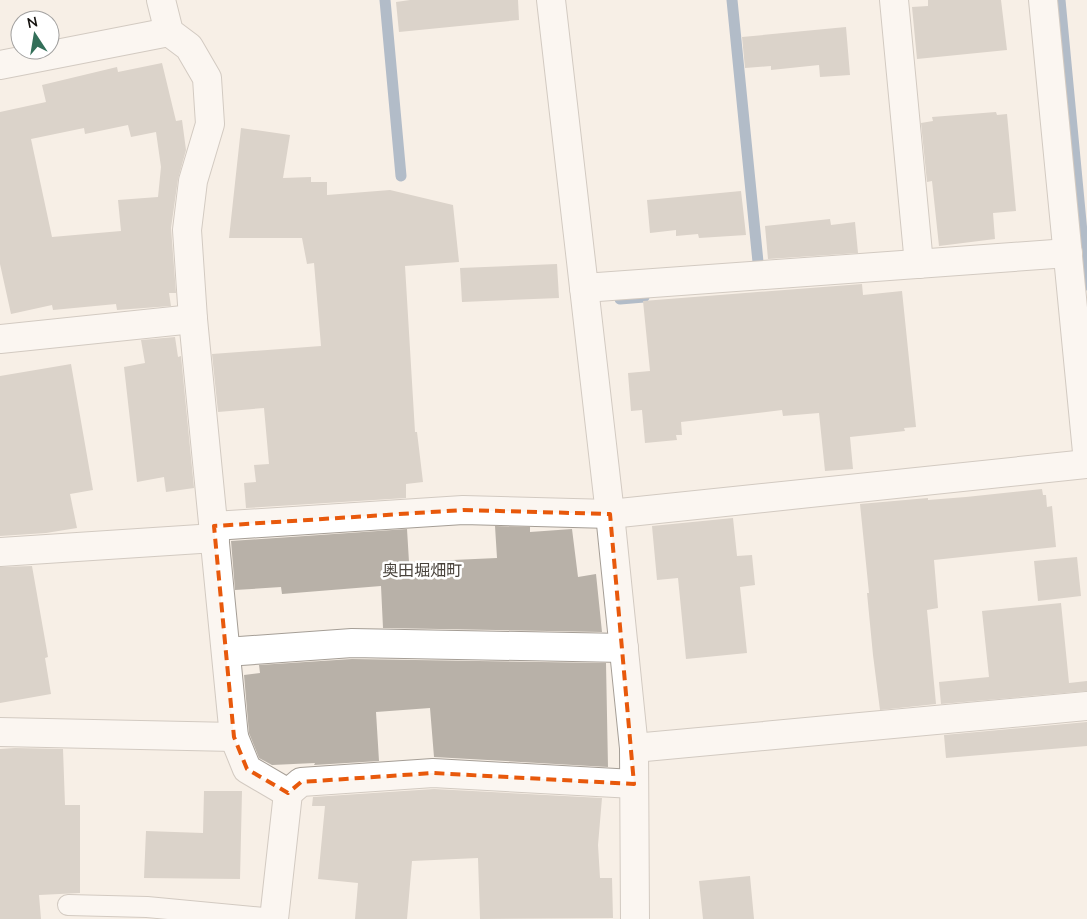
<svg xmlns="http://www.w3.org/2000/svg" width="1087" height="919" font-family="'Nunito Sans','Noto Sans JP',sans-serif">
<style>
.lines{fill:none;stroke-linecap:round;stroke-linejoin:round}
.stream{stroke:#5e7ea4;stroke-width:11}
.building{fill:#b8b1a8;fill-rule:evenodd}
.service-casing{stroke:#a59e96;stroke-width:22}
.minor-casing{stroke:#a59e96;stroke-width:30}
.tertiary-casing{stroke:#a59e96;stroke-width:30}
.service{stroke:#fff;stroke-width:20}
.minor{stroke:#fff;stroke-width:28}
.tertiary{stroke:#fff;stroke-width:28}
.marked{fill:none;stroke:#e8590c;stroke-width:4;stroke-dasharray:10 6;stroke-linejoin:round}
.labels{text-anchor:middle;stroke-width:5;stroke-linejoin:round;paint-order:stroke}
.quarter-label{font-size:16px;fill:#49433c;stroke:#fff}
</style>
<rect width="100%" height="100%" fill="#f7efe6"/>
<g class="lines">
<g class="stream">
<polyline points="385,0 401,176"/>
<polyline points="732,0 758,262"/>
<polyline points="1060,0 1087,285"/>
<polyline points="620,299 644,297"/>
</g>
</g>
<g class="building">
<polygon points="410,0 518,0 519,20 399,32 396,2"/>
<polygon points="928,0 1001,0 1007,50 917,59 912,7 928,6"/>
<polygon points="846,27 850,75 820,77 819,65 771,70 771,66 745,68 742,37"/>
<path d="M 162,63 L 176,121 L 182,120 L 186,150 L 178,179 L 171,228 L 176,293 L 169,293 L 171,306 L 117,310 L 116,304 L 53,310 L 52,305 L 11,314 L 0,264 L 0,112 L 46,102 L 42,85 L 117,67 L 118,72 ZM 128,125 L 131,137 L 156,132 L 161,167 L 158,197 L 118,200 L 121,231 L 52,237 L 31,139 L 84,128 L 85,134 Z"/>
<polygon points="996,112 997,115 1007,114 1016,211 993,213 995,239 939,246 932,181 927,182 921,123 933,121 932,117"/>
<polygon points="241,128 290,135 283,178 311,177 311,182 327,182 327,195 390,190 453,205 459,262 405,266 415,432 417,432 423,482 406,484 406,498 246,508 244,483 256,482 254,465 269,464 264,408 218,412 212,354 321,346 314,263 307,264 302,238 229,238"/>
<polygon points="741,191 746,235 699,238 698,234 676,236 676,230 650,233 647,200"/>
<polygon points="830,219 831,225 855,222 858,253 768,259 765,226"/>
<polygon points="557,264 559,298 462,302 460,268"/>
<polygon points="862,284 863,295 902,291 916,427 904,428 905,431 850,437 853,469 825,471 819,413 783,416 782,410 681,422 682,435 676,435 677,440 645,443 642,410 631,411 628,373 650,371 643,301"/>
<polygon points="175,337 178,357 181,356 194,488 166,492 164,477 137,482 124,367 145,363 141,340"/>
<polygon points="71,364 93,490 70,494 77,528 46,533 0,536 0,376"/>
<polygon points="1042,489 1043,495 1046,495 1047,507 1052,506 1056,547 934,560 938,608 927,610 936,704 880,710 873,655 867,593 869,593 860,504 928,498 928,500 966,497"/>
<polygon points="733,518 737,556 752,555 755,585 740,587 747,653 686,659 678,578 657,580 652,526"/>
<polygon points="495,526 530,527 530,532 572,529 578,577 596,574 602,632 383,628 381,586 282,594 281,587 235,590 231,541 407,529 409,562 497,558"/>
<polygon points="1077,557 1081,596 1038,601 1034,561"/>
<polygon points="32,566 48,657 45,658 51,694 0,703 0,567"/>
<polygon points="1061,603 1069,683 1087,681 1087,691 941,704 939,682 989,677 982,611"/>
<polygon points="352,659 606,663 608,767 434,757 430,708 376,712 379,761 314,765 315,763 272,765 259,758 249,733 244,675 260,673 259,665"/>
<polygon points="1087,722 1087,746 946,758 944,735"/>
<polygon points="15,748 63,749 65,805 80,805 80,893 39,895 41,919 0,919 0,749"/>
<polygon points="434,789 602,798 598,845 600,878 612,878 613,918 480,919 478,858 412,861 407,919 355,919 358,883 318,879 325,806 312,806 313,797"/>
<polygon points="204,791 242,791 240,879 144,878 146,831 203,833"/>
<polygon points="750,876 754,919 703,919 699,881"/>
</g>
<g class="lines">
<g class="service-casing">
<polyline id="service" points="68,905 147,907 274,919"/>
</g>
<g class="minor-casing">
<g id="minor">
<polyline points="161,0 169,32 189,47 207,78 210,124 193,181 187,230 193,319 234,737 247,769 288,793 274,919"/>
<polyline points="894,0 919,264"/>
<polyline points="1043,0 1087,452"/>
<polyline points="0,65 169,32"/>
<polyline points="584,288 1068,253"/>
<polyline points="0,339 193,319"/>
<polyline points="214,526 463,510 610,514 1087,464"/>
<polyline points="0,552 215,538"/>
<polyline points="226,652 352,643 624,648"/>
<polyline points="0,732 234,737"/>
<polyline points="634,748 1087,706"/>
<polyline points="288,793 301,782 433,773 634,784"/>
</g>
</g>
<g class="tertiary-casing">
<polyline id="tertiary" points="551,0 610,514 634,748 635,919"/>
</g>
<use href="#service" class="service"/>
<use href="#minor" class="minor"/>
<use href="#tertiary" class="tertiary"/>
</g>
<path d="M0 0H1087V919H0ZM 463,510 L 610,514 L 634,784 L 433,773 L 301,782 L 288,793 L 247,769 L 234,737 L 214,526 Z" fill="#f7efe6" fill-opacity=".55" fill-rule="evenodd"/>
<path class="marked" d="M 463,510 L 610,514 L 634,784 L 433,773 L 301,782 L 288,793 L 247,769 L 234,737 L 214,526 Z"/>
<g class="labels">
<g class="quarter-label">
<text x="422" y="576">奥田堀畑町</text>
</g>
</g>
<g transform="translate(35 35) rotate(348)"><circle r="24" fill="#ffffff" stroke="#a1a09f"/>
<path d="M0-4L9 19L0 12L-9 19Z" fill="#336f59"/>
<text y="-8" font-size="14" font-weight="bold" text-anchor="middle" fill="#14110e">N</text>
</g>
</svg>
